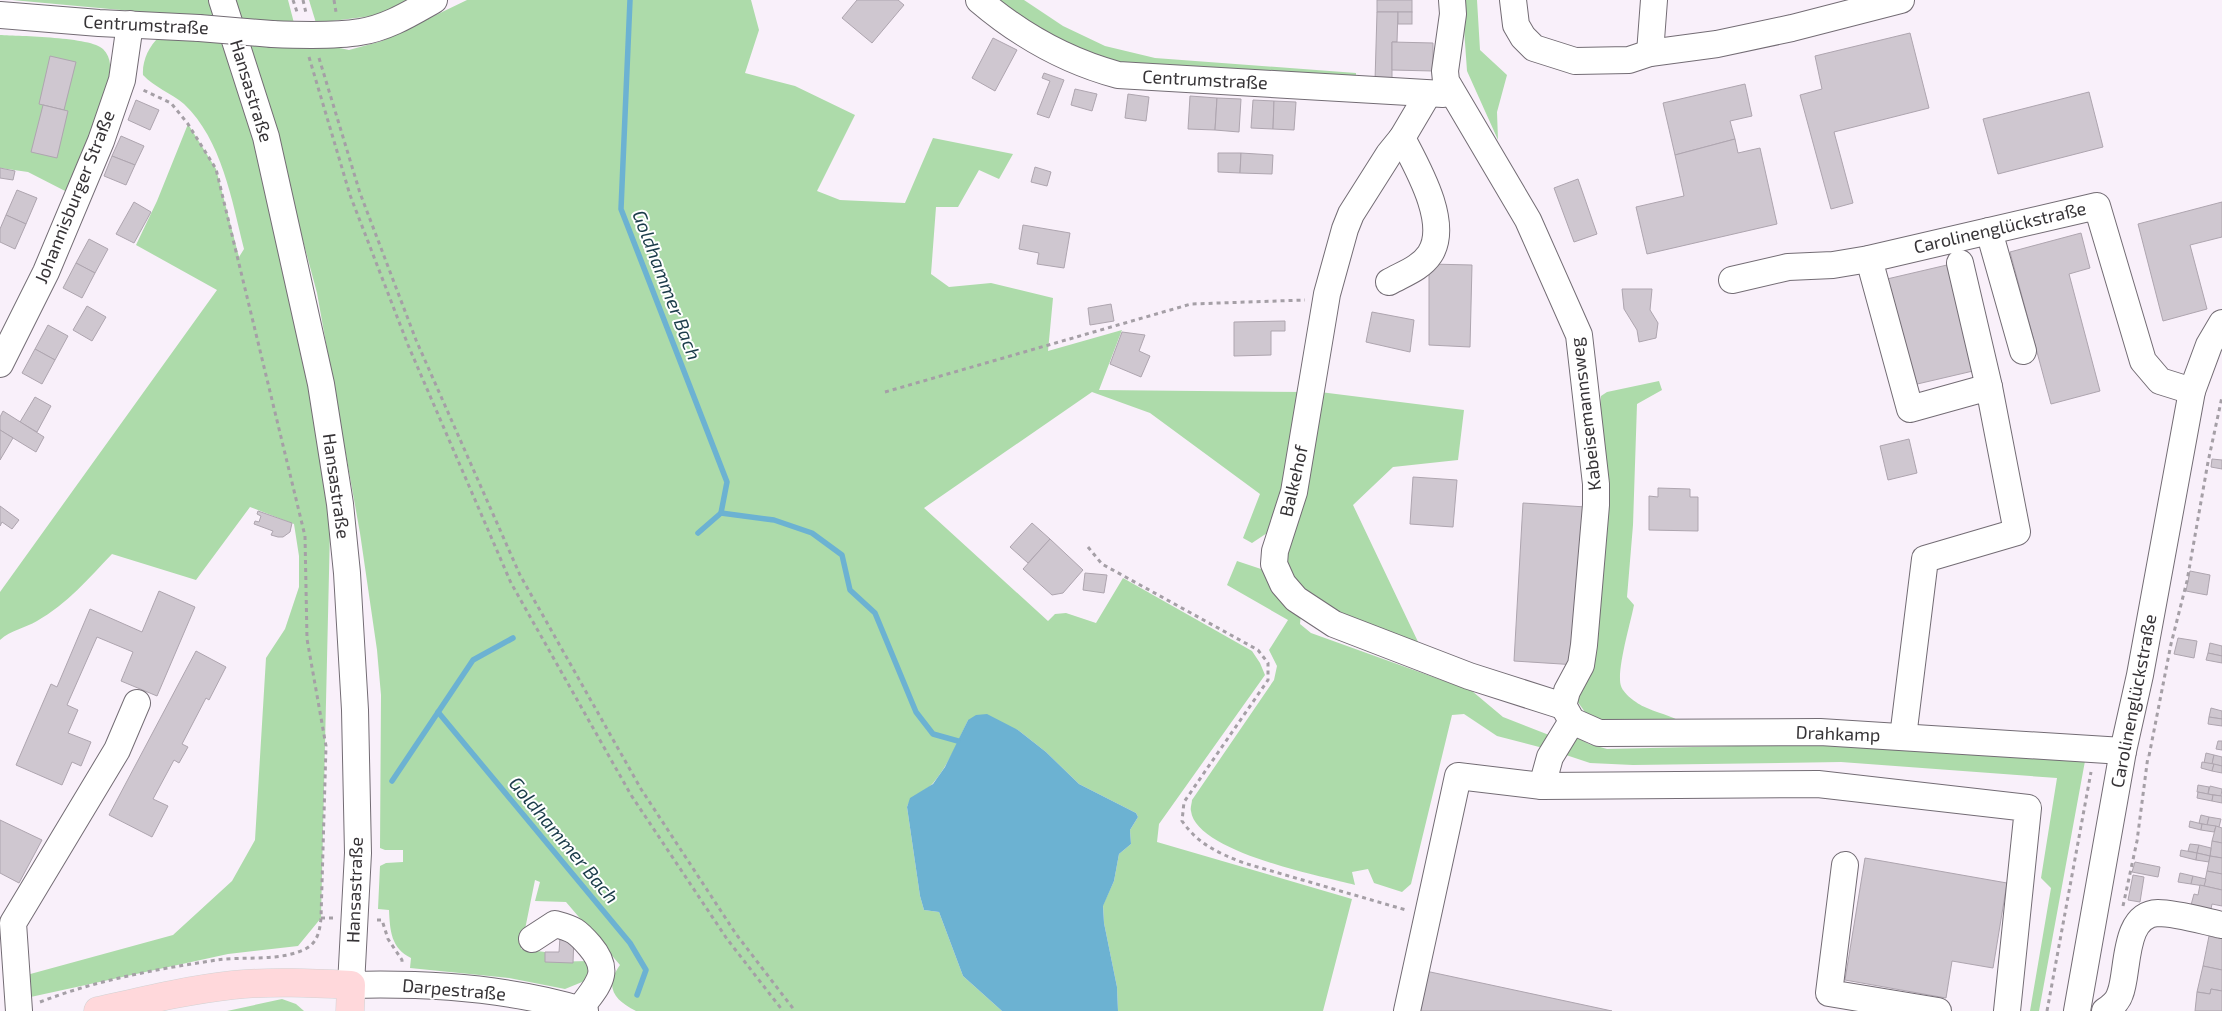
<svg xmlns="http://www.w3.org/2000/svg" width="2222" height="1011" font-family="'Exo 2',sans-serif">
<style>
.green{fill:#addbaa}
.water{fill:#6cb2d2}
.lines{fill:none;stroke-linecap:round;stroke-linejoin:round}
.stream{stroke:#6cb2d2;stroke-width:5.5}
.building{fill:#cfc7d0;stroke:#aea5af}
.minor-casing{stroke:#736c74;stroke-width:28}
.major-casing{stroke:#d3d2d3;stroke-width:29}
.path{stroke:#a59fa6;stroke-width:3;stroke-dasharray:4 4;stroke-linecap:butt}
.minor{stroke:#fff;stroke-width:26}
.major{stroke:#ffd8db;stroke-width:28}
.minor-bridge-casing{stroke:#736c74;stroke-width:28;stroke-linecap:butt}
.minor-bridge{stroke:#fff;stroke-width:26}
.labels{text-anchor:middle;stroke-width:4;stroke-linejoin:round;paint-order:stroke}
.street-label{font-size:18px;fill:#363336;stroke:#fff}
.water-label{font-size:19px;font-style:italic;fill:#1a3b49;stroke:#fff}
</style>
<rect width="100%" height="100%" fill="#f9f0fa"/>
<g class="green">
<polygon points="12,0 212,0 219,19"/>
<polygon points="234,0 288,0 294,23 242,22"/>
<polygon points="309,0 415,0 388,14 316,23"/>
<path d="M 467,0 L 751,0 L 759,30 L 745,73 L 795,86 L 855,115 L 817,191 L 840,200 L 905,203 L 933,138 L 1013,154 L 999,179 L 979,170 L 958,207 L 936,207 L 931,274 L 949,287 L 991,283 L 1053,298 L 1048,351 L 1122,330 L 1099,390 L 1304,392 L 1273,529 L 1252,543 L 1243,538 L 1260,494 L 1150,413 L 1092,392 L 924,508 L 1048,621 L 1055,614 L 1066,613 L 1096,623 L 1123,578 L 1252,651 L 1260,663 L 1265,675 L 1159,824 L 1157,842 L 1352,899 L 1323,1011 L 1118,1011 L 1117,987 L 1104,923 L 1103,905 L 1114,881 L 1119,854 L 1131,844 L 1130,830 L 1138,817 L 1136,813 L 1079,784 L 1046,752 L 1018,730 L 968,720 C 958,741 949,764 934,782 C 925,793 912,793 907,807 L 920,896 L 924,910 L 939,912 L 963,976 L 1002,1011 L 636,1011 C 614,1000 604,987 620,965 L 566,902 L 535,901 L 540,882 L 535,880 L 521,949 L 545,952 L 545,962 L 589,961 L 593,968 L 587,980 L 565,989 L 509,978 L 410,968 L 411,958 C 391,948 390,931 389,910 L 378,909 L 380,866 L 386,863 L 403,862 L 403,850 L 385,850 L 380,848 L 381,695 L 377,650 L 360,533 L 317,293 L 250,43 L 330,46 L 349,50 L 382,41 Z"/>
<polygon points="990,0 1024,0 1063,26 1105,46 1155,58 1356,73 1356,84 1105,64 1058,45"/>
<polygon points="1462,0 1477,0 1480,50 1507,75 1497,112 1498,140 1467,71"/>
<path d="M 0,35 C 19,36 92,37 103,49 C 112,58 111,70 108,81 L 69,193 L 28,172 L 0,168 Z"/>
<path d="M 159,37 L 225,42 L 261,165 L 314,408 L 330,530 L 321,918 L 298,946 L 228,954 L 26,998 L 23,976 L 173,935 L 232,881 L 255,840 L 266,658 L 285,629 L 299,587 L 299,556 L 294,524 L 250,507 L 196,580 L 112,554 C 89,578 67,604 37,621 C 25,628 11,630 0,640 L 0,592 L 217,290 L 136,245 L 157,201 L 188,124 L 216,169 L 239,257 L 244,249 C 232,201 222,140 184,104 C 171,93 154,87 143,75 C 142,61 149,46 159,37 Z"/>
<path d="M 1659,381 L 1662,390 L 1637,404 L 1633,525 L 1627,597 L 1634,605 C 1631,621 1616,672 1621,686 C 1624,695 1639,705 1647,708 C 1663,715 1676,716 1689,728 L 1590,719 L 1577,701 L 1601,396 L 1607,392 Z"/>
<polygon points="1320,392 1464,410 1458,460 1393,467 1353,505 1420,646 1358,627 1303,590 1284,562"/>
<path d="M 1237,561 L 1261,569 L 1301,613 L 1300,624 L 1311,633 L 1472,691 L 1503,717 L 1549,735 L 1543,748 L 1497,736 L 1464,714 L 1452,715 L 1411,884 L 1402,892 L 1374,883 L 1368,869 L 1352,872 L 1355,885 C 1321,876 1196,852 1191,811 C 1190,808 1192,803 1192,800 L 1274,680 L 1277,666 L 1269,650 L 1288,620 L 1227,585 Z"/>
<polygon points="1572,735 1589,744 1607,749 1828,744 2085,761 2039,1011 2030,1011 2051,888 2041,878 2057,778 1841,762 1633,765 1590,763 1563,754"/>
<polygon points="282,999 296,1004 304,1011 227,1011"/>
</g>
<polygon class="water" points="987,714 1018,730 1046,752 1079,784 1136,813 1138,817 1130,830 1131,844 1119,854 1114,881 1103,906 1104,923 1117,987 1118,1011 1002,1011 963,976 939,912 924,910 920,896 907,807 910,798 933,784 945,767 968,720 976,715"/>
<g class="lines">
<g class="stream">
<polyline points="630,0 621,209 727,482 721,513 698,533"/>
<polyline points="721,513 774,520 812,533 842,555 850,590 875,613 916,712 933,734 958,741"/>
<polyline points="438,712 630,943 646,970 637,995"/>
<polyline points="392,781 473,660 513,638"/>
</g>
</g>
<g class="building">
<polygon points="857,0 898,0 904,5 872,43 842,18"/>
<rect x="1377" y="0" width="35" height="12"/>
<polygon points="1377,12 1398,12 1397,42 1392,42 1392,81 1375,81"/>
<rect x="1398" y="12" width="14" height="12"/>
<polygon points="1910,33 1929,108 1834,132 1853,203 1831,209 1800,95 1822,89 1815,56"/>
<polygon points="993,38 1017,50 995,91 972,78"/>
<polygon points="1392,42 1433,43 1433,71 1392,70"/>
<polygon points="50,56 76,62 64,110 39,104"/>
<polygon points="1044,73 1064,80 1049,118 1037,114 1050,81 1042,78"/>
<polygon points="1745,84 1752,116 1730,121 1735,139 1675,155 1663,103"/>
<polygon points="1075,89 1097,94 1092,111 1071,105"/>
<polygon points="2089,92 2103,147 1998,174 1983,119"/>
<polygon points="1128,94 1149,97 1146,121 1125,118"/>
<polygon points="1190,96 1217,98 1215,130 1188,129"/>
<polygon points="1217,98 1241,99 1239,132 1215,130"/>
<polygon points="136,100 159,110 150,130 128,120"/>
<polygon points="1253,100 1274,101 1273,129 1251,128"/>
<polygon points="1274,101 1296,102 1294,130 1273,129"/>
<polygon points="43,105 68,111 57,158 31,152"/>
<polygon points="121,136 144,146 135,165 112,156"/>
<polygon points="1735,139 1738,153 1760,148 1777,224 1647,254 1636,207 1684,196 1675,155"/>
<polygon points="1218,153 1241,153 1240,173 1218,172"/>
<polygon points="1241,153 1273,155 1272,174 1240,173"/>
<polygon points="112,156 135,165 126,185 104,176"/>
<polygon points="1035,167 1051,172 1047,186 1031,182"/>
<polygon points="0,168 15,171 13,180 0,178"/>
<polygon points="1578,179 1597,234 1574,242 1554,188"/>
<polygon points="17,190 37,198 26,224 6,215"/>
<polygon points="134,202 151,212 134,243 116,234"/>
<polygon points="2222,202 2222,237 2190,245 2207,309 2163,321 2138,224"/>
<polygon points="6,215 26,224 15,249 0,242 0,229"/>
<polygon points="1023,225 1070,233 1064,268 1037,264 1039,253 1019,249"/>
<polygon points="2081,233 2090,268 2069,274 2100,391 2051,404 2010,252"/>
<polygon points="89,239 108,249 95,273 76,263"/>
<polygon points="76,263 95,273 82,298 63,288"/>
<polygon points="1429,264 1472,265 1470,347 1429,345"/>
<polygon points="1947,265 1973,371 1913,385 1887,279"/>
<polygon points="1622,289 1652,289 1650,310 1658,323 1656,338 1639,342 1637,330 1624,309"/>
<polygon points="1111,304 1114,321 1090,325 1088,308"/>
<polygon points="87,306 106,317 92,341 73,330"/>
<polygon points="1372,312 1414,320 1410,352 1366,342"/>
<polygon points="1285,321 1285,331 1271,331 1271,355 1234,356 1234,322"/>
<polygon points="48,325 68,336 55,360 35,349"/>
<polygon points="1122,332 1145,335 1139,351 1150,356 1141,377 1110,364"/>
<polygon points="35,349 55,360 42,384 22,373"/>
<polygon points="35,397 51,406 37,432 20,422"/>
<polygon points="3,411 44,437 36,452 0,430 0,417"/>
<polygon points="0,430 13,438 0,460"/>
<polygon points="1909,439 1917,473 1888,480 1880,446"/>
<polygon points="2212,459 2222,460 2222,469 2211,467"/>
<polygon points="1413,477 1457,480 1453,527 1410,524"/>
<polygon points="1658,488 1690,489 1690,497 1698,497 1698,531 1649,530 1649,496 1658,497"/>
<polygon points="1523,503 1586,507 1577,665 1514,661"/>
<polygon points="0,506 19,520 12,529 2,522 0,526"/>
<polygon points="258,511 292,523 290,532 283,537 278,537 271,535 273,531 254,524 255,521 259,522 261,516 257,514"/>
<polygon points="1032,523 1050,539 1028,563 1010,547"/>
<polygon points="1050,539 1083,570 1063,593 1052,595 1023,569"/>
<polygon points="2190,571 2210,575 2207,595 2186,591"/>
<polygon points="1085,573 1107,575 1104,593 1083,590"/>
<polygon points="159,591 195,607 157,696 121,681 133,652 97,637 67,705 78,710 68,733 91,742 81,766 72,762 62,785 16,765 51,684 57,687 90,609 142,632"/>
<polygon points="2178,638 2197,641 2194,658 2174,654"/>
<polygon points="2210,643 2222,646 2222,656 2208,653"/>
<polygon points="196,651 226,667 209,700 206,698 182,744 188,747 179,763 174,760 153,799 168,806 152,837 109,815"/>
<polygon points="2208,653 2222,656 2222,663 2206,660"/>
<polygon points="2211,708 2222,711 2222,719 2209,717"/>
<polygon points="2209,717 2222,719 2222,726 2208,724"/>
<polygon points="2218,741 2222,741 2222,750 2216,749"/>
<polygon points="2206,753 2214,755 2212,764 2204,763"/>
<polygon points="2214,755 2222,757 2222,766 2212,764"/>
<polygon points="2202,762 2214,764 2212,771 2201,768"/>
<polygon points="2214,764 2222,766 2222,773 2212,771"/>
<polygon points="2198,785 2209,787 2208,794 2197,792"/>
<polygon points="2210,786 2222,789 2221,796 2208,794"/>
<polygon points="2198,792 2213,795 2212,801 2197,798"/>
<polygon points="2213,795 2222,796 2222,803 2212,801"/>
<polygon points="2201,815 2209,817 2207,825 2199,823"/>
<polygon points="2209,817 2221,819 2219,827 2207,825"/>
<polygon points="0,820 42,840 19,883 0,873"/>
<polygon points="2190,821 2202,824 2201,830 2189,827"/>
<polygon points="2202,824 2216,826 2214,832 2201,830"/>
<polygon points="2216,826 2222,828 2222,843 2212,841"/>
<polygon points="2212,841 2222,843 2222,858 2210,856"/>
<polygon points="2190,844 2199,845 2197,853 2188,851"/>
<polygon points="2199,845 2211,848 2210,856 2197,853"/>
<polygon points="2181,850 2197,853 2196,860 2180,856"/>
<polygon points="2197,853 2210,856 2209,862 2196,860"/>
<polygon points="2210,856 2222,858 2222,874 2207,871"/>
<polygon points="1865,858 2007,883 1993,968 1952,961 1946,998 1845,980"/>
<polygon points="2135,862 2160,867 2158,877 2132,872"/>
<polygon points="2207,871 2222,874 2222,890 2204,886"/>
<polygon points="2180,873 2193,876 2191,884 2178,882"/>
<polygon points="2133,875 2144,877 2140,902 2128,900"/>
<polygon points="2193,876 2206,879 2204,886 2191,884"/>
<polygon points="2200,885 2222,890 2222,906 2212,904 2211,909 2191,905 2194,894 2198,895"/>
<polygon points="2218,935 2222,935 2222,970 2203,966 2209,936 2217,938"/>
<polygon points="560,937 574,937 573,963 545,962 545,952 559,952"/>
<polygon points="2203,966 2222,970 2222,991 2211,989 2210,994 2197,992"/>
<polygon points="1421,970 1612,1011 1412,1011"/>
<polygon points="2211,989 2222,991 2222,1011 2195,1011 2197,992 2210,994"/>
</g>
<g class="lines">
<g class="minor-casing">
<g id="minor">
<path d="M 222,0 L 266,137 L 321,384 L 340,504 L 347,573 L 355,710 L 358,853 L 351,985 C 429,983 511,988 585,1011"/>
<path d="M 979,0 C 1020,35 1066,61 1118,75 L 1443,94"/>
<polyline points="1452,0 1453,14 1445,71 1446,81 1528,220 1579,335 1596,484 1596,505 1584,645 1581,665 1567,691 1563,706"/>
<polyline points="1513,0 1516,25 1523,37 1534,48 1575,61 1629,60 1650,53 1717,44 1792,28 1901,0"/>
<polyline points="0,15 99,23 199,28"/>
<path d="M 272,34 C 296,35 337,36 360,32 C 387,28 411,13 434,0"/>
<polyline points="1650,53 1654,0"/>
<polyline points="1428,94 1402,138 1389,154 1351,214 1345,229 1327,294 1294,492 1275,551 1274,564 1283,584 1296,599 1334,624 1469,676 1563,706"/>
<polyline points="1989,231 2023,351"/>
<polyline points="1869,259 1910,409 1989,387 2017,532 1925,559 1903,737"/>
<polyline points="1960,263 1989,387"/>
<polyline points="1732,280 1788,267 1833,265 1869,259 2097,206 2143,361 2160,381 2192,391"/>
<path d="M 1389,282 C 1403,274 1421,268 1430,254 C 1450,223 1417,167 1402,138"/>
<polyline points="0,364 46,272 101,141 122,80 130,24"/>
<polyline points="1564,707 1572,721 1599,733 1820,732 2123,751"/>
<polyline points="1572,721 1550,757 1542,786 1818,784 2028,808 2007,1011"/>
<polyline points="1845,865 1829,993 1938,1011"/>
<path d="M 532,939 L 555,924 C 574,929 577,931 590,946 C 613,973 597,985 580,1009"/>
<polyline points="19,1011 13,923 117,750 137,703"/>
<polyline points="1407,1011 1458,776 1542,786"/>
<polyline points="2077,1011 2123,751 2140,675 2192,391 2209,345 2222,323"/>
<path d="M 2105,1011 C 2111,1007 2118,1001 2120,994 C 2129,973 2122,914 2158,913 C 2176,913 2203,921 2222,925"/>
</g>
</g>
<g class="major-casing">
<path id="major" d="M 98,1011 C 142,1001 187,990 233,985 C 272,981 312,983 351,985 L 350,1011"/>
</g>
<g class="path">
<polyline points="293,0 297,12"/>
<polyline points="303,0 306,13"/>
<polyline points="334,0 336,12"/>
<polyline points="309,57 350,195 408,345 511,583 631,795 727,939 783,1011"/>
<polyline points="319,58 360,193 416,340 520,575 641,789 736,934 795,1011"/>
<polyline points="885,392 1191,304 1305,300"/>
<path d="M 1088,547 L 1102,564 L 1258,650 L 1268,663 L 1268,680 L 1184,802 L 1182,821 C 1198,844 1218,853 1244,863 L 1406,910"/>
<polyline points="2149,756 2171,644 2187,581 2208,462 2222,397"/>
<polyline points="2123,906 2137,841 2148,756"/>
<polyline points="321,918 333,918"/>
<polyline points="377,920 382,920 388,939 402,960 402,963"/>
<path d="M 40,1002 C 97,980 157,969 217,960 C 245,956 282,962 307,948 C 318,942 320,929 321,918 L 326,746 L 307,639 L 305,536 L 216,169 L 188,124 L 171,103 L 143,90"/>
<polyline points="2047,1011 2091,772"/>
</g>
<use href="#minor" class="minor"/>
<use href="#major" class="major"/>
<g class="minor-bridge-casing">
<polyline id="minor-bridge" points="199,28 272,34"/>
</g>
<use href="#minor-bridge" class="minor-bridge"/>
</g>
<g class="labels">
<g class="street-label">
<text transform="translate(146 25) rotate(3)" y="6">Centrumstraße</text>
<text transform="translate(1205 80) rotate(3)" y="6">Centrumstraße</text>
<text transform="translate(251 91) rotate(73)" y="6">Hansastraße</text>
<text transform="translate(75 197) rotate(-68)" y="6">Johannisburger Straße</text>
<text transform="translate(2000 228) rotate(-13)" y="6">Carolinenglückstraße</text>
<text transform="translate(1586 414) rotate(-97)" y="6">Kabeisemannsweg</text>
<text transform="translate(1294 481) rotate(-77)" y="6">Balkehof</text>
<text transform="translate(336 486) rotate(82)" y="6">Hansastraße</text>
<text transform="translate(2134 701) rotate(-79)" y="6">Carolinenglückstraße</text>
<text transform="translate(1838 734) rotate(2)" y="6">Drahkamp</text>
<text transform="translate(355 890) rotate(-88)" y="6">Hansastraße</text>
<text transform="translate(454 990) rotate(5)" y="6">Darpestraße</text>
</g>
<g class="water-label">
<text transform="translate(667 285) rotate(69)" y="7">Goldhammer Bach</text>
<text transform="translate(564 840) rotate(50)" y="7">Goldhammer Bach</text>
</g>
</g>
</svg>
